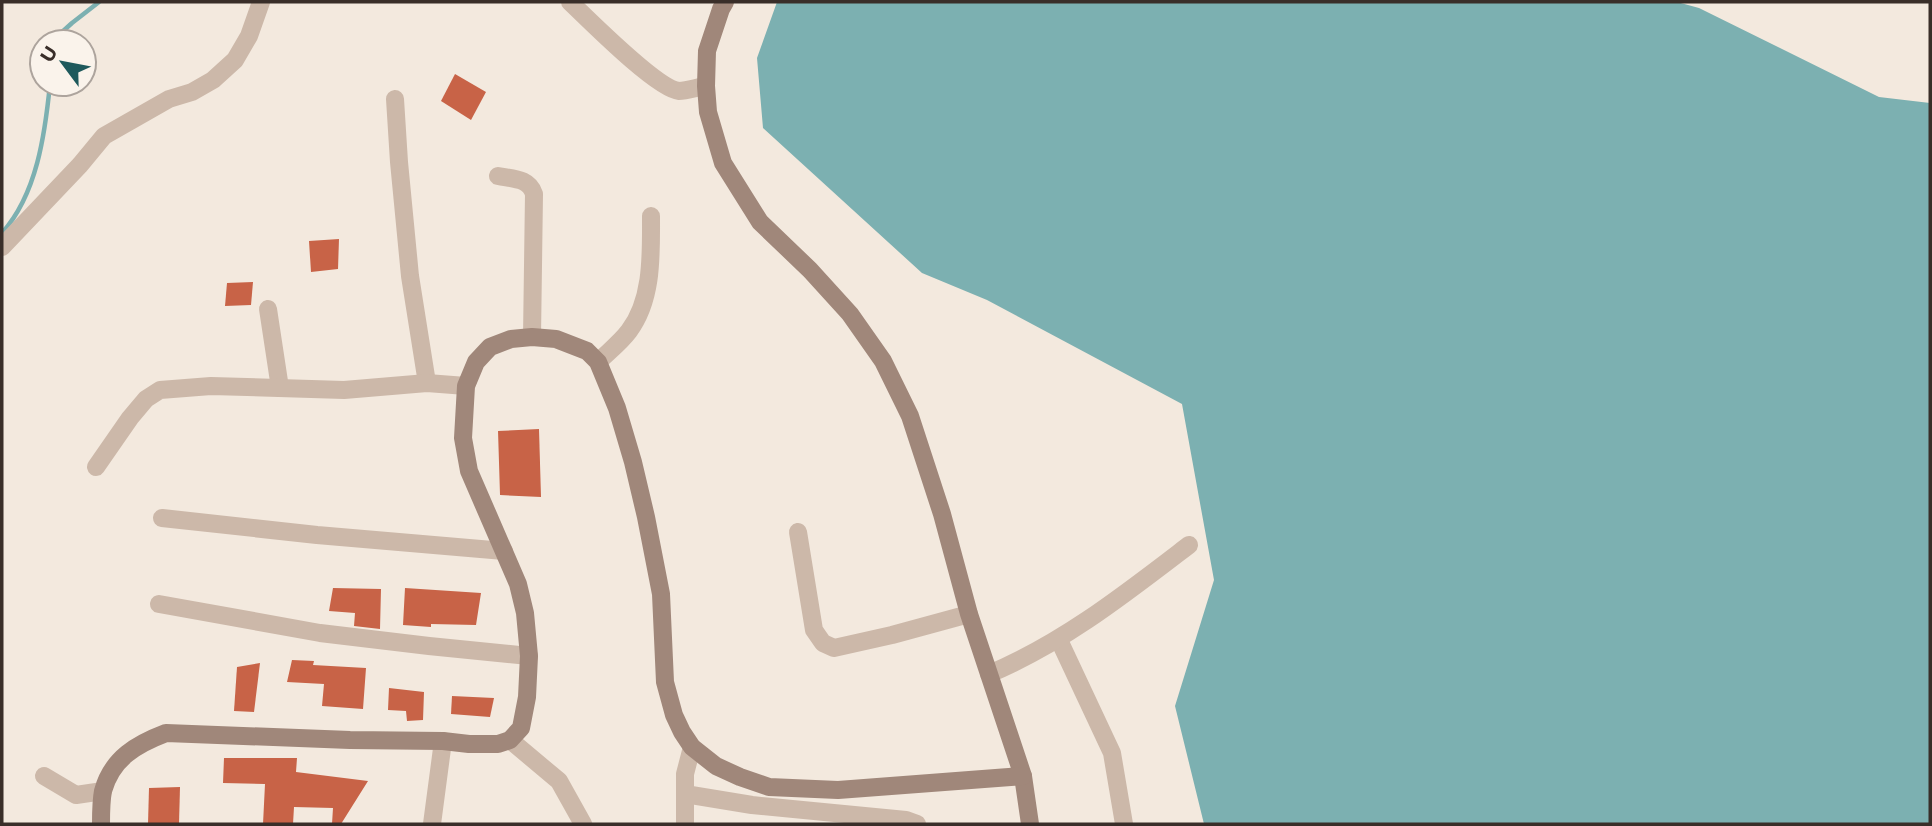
<svg xmlns="http://www.w3.org/2000/svg" width="1932" height="826" font-family="Montserrat,sans-serif">
<style>
.water{fill:#7cb0b1}
.lines{fill:none;stroke-linecap:round;stroke-linejoin:round}
.stream{stroke:#7cb0b1;stroke-width:4.5}
.building{fill:#c86347}
.street{stroke:#ccb8a9;stroke-width:18}
.secondary{stroke:#a0877a;stroke-width:18}
</style>
<rect width="100%" height="100%" fill="#f3e9de"/>
<polygon class="water" points="777,2 1677,2 1699,8 1879,97 1930,103 1930,824 1204,824 1175,706 1214,580 1182,404 987,300 922,273 763,128 757,58"/>
<g class="lines">
<g class="stream">
<polyline points="51,42 72,23 99,2"/>
<path d="M 2,233 C 37,194 45,134 50,84"/>
</g>
</g>
<g class="building">
<polygon points="455,74 486,92 471,120 441,101"/>
<polygon points="339,239 338,269 311,272 309,241"/>
<polygon points="253,282 251,305 225,306 227,283"/>
<polygon points="539,429 541,497 500,495 498,431"/>
<polygon points="333,588 381,589 380,629 354,626 355,613 329,611"/>
<polygon points="405,588 481,593 476,625 431,624 431,627 403,625"/>
<polygon points="292,660 314,661 313,665 366,668 363,709 322,706 324,684 287,682"/>
<polygon points="260,663 254,712 234,711 237,667"/>
<polygon points="389,688 424,692 423,720 407,721 406,711 388,710"/>
<polygon points="452,696 494,698 490,717 451,714"/>
<polygon points="224,758 297,758 296,772 368,781 341,824 332,824 333,808 294,807 293,824 263,824 265,784 223,783"/>
<polygon points="180,787 179,824 148,824 149,788"/>
</g>
<g class="lines">
<g class="street">
<path d="M 570,2 C 589,20 657,89 679,91 C 687,91 698,87 706,86"/>
<polyline points="395,99 399,162 410,276 427,383"/>
<path d="M 498,176 C 513,179 529,178 534,194 L 532,337"/>
<polyline points="2,247 80,165 104,136 169,99 192,92 213,80 235,60 249,36 261,2"/>
<polyline points="268,309 280,388"/>
<path d="M 598,362 C 608,352 620,343 629,331 C 653,299 651,254 651,216"/>
<polyline points="96,467 130,418 146,399 160,390 211,386 344,390 427,383 466,386"/>
<polyline points="162,518 317,535 504,551"/>
<polyline points="798,532 814,630 823,643 834,648 892,635 969,614"/>
<polyline points="159,604 320,633 429,646 529,656"/>
<polyline points="1059,640 1112,753 1124,824"/>
<path d="M 989,674 C 1063,643 1125,594 1189,545"/>
<polyline points="510,740 559,781 583,824"/>
<polyline points="44,776 76,795 103,791"/>
<polyline points="685,794 752,805 906,820 917,824"/>
<polyline points="432,824 443,741"/>
<polyline points="685,824 685,774 692,747"/>
</g>
<g class="secondary">
<polyline points="725,2 721,9 707,51 706,86 708,112 723,163 760,222 810,270 850,314 883,361 910,416 942,514 969,614 1023,776 1030,824"/>
<path d="M 101,824 C 101,814 101,801 103,791 C 112,758 137,744 166,733 L 350,740 L 443,741 L 469,744 L 498,744 L 510,740 L 521,728 L 527,697 L 529,656 L 525,613 L 518,584 L 469,471 L 463,438 L 466,386 L 476,362 L 490,347 L 511,339 L 532,337 L 556,339 L 587,351 L 598,362 L 617,408 L 633,462 L 646,517 L 661,594 L 665,682 L 674,715 L 682,732 L 692,747 L 716,766 L 740,777 L 769,787 L 838,790 L 1023,776"/>
</g>
</g>
<rect width="1932" height="826" fill="none" stroke="#392e29" stroke-width="7"/>
<g transform="translate(63 63) rotate(302)"><circle r="33" fill="#faf3eb" stroke="#ada49d" stroke-width="2"/>
<path d="M0-5L12 26L0 18L-12 26Z" fill="#1e595c"/>
<text y="-10" font-size="19" font-weight="bold" text-anchor="middle" fill="#392e29">U</text>
</g>
</svg>
